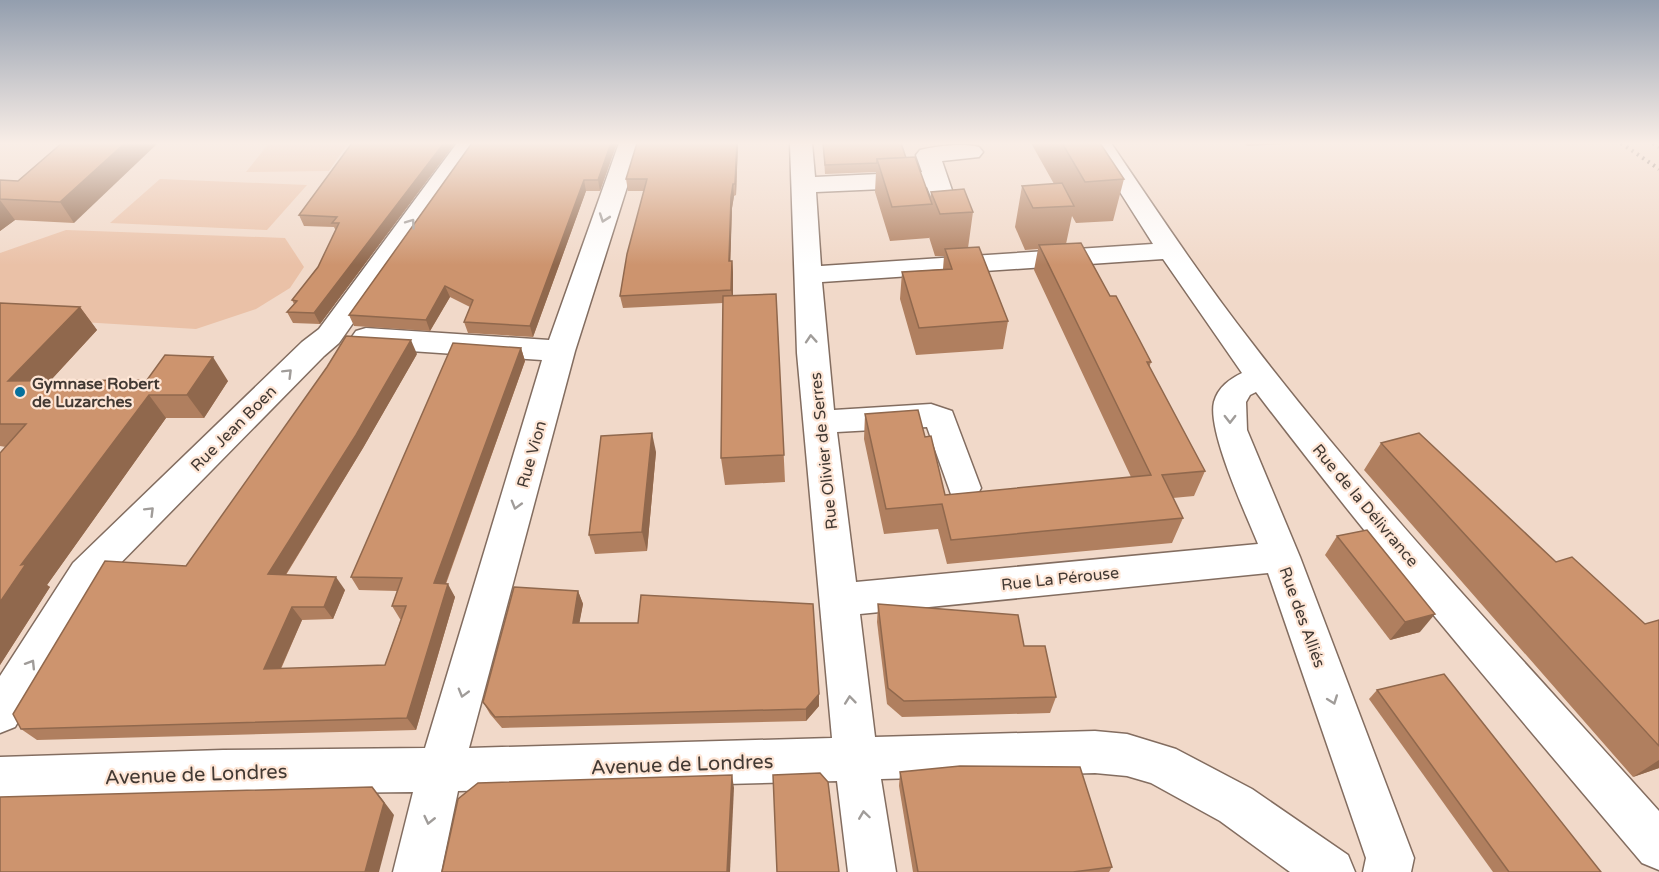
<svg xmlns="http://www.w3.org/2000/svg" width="1659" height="872" font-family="'Varela Round',sans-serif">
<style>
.green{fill:#eac1a7}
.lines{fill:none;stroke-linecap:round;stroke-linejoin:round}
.minor-casing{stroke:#836d60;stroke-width:3}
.minor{fill:#fff;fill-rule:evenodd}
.rail{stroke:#75685f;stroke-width:4;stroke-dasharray:2 4.5;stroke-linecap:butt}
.wall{fill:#b07f5f}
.shaded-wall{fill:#90684d}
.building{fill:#cd946e;stroke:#90684d;stroke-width:1.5}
.oneway{stroke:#a09c99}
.poi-dot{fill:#06719d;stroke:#fee6d6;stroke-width:2}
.labels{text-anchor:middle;stroke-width:4.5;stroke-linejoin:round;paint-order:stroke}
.poi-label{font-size:16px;font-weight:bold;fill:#423933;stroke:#fee6d6;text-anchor:start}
.street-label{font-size:16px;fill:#423933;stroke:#fee6d6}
.near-street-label{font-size:20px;fill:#423933;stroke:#fee6d6}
</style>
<rect width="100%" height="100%" fill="#f1d9c9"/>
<g class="green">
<polygon points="269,143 348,143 329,171 246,172"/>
<polygon points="160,179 307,185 267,230 110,223"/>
<polygon points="66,230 285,238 304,267 290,288 256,309 196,329 0,317 0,253"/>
</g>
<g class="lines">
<g class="minor-casing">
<g id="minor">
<polygon points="457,143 480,143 339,343 324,356 99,585 15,727 0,733 0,676 73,563 302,342 319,329"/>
<path d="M 619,143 L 641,143 L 575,351 L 469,748 L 832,738 L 797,353 L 790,143 L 812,143 L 815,177 L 922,172 L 916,155 L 920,150 C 937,146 962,143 979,147 L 983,152 L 979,157 L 942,161 L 955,199 L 952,204 L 943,206 L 934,204 L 927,187 L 816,192 L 821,266 L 1153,244 L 1089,143 L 1111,143 C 1157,211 1202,279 1252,343 C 1378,507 1521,657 1659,811 L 1659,870 L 1642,863 C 1511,708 1379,554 1256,392 L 1250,395 L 1246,402 L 1247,430 L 1300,557 L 1414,858 L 1411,872 L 1363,872 L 1366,858 L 1268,573 L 860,614 L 875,737 L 1095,731 L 1127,734 L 1176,749 L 1252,789 L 1348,855 L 1355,872 L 1290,872 L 1220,821 L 1151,783 L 1127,776 L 1095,773 L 881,779 L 896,872 L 848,872 L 837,781 L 458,791 L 441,872 L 393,872 L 413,792 L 223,794 L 0,801 L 0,757 L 223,750 L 425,748 L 542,360 L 366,348 L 356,345 L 351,338 L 356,331 L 366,328 L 549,340 ZM 1163,259 L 1242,373 C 1230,379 1218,387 1214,402 C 1207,431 1246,514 1258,544 L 856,582 L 837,432 L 927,427 L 952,497 L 964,501 L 976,497 L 981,488 L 952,411 L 931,404 L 834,410 L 822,282 Z"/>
</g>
</g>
<use href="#minor" class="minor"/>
<g class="rail">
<polyline points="1621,143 1659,169"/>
<polyline points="1653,143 1659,147"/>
</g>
</g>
<g class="wall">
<polygon points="62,143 74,223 15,220 0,231 0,180 18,181"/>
<polygon points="455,143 320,324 293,323 287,312 294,304 292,300 318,267 336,231 334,227 304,226 299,215"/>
<polygon points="472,143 617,143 600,191 586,191 533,337 468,333 464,322 470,307 450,297 430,331 354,326 349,315"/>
<polygon points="637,143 738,143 736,195 734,196 732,208 730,261 732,261 733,273 733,296 776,294 785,482 725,485 721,458 723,303 623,308 620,296 644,191 628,191 626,179"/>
<polygon points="823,143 901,143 906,158 930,201 931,192 973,212 968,248 1008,321 1003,349 916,355 900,299 902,272 943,269 944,256 935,256 929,237 929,238 890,241 875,192 876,172 825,174"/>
<polygon points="1031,143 1100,143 1124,179 1113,221 1076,223 1072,216 1066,244 1110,296 1151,362 1149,368 1205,471 1194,496 1173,498 1183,518 1172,543 947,564 938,529 884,534 864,439 865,414 925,437 945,495 1131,477 1034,270 1038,249 1025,250 1015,227 1022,186 1054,184"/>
<polygon points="1244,143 1311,143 1247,146"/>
<polygon points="0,303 80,307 97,330 50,381 228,381 204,418 166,418 47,585 50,587 0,665 6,447 0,446"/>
<polygon points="521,348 525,361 446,584 455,597 416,730 37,740 21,729 186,566 417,354 363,448 286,575 345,590 333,619 302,620 281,669 385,665 401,619 400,619 392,606 397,591 359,590 351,577"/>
<polygon points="1381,443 1556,562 1645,624 1659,620 1659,768 1633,777 1364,470"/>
<polygon points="656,452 647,551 595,554 589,535"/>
<polygon points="1337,536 1420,632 1390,640 1325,555"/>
<polygon points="578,591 583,604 579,623 819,694 819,706 806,721 502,728 490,714 483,702"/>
<polygon points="878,604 1024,646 1056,697 1050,713 902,717 887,704 877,622"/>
<polygon points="1377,690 1601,872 1493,872 1369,699"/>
<polygon points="900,772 1112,867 1109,872 913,872 899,786"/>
</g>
<g class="shaded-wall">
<polygon points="125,143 158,143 74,223 60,202"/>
<polygon points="444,143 455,143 320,324 314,313"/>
<polygon points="611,143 617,143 600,191 598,180"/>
<polygon points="737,143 738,143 736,195 735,184"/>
<polygon points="584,180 586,191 533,337 530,326"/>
<polygon points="733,184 734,196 732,208 730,273 729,261 731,197"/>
<polygon points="0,200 15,220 0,231"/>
<polygon points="732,261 733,273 733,303 731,290"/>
<polygon points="445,286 450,297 430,331 426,320"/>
<polygon points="80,307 97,330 28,405 8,381"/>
<polygon points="411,340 417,354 363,448 278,587 268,574"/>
<polygon points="521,348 525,361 441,596 434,583"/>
<polygon points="213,357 228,381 204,418 187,395"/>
<polygon points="149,395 166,418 47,585 50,587 0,665 0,602 21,565"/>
<polygon points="652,433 656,452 647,551 642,532"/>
<polygon points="336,577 345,590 333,619 324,607"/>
<polygon points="448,584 455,597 416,730 407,718"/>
<polygon points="578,591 583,604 577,636 573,623"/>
<polygon points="292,607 302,620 275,681 264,669"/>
<polygon points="1435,614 1420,632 1390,640 1405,622"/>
<polygon points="819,694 819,706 806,721 806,709"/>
<polygon points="1659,760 1659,768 1633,777"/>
<polygon points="732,775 734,788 730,872 727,872"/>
<polygon points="372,787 382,799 394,815 379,872 365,872"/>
</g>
<g class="building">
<polygon points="62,143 125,143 60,202 0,199 0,180 18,181"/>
<polygon points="352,143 444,143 314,313 287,312 297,301 292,300 318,267 339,223 332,223 337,217 299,215"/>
<polygon points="472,143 611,143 598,180 584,180 530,326 464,322 473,300 445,286 426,320 349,315"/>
<polygon points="637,143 737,143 735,184 733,184 731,197 729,261 732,261 731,290 620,296 627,254 647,179 626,179"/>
<polygon points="823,143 901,143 906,158 877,159 877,163 825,165"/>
<polygon points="1062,143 1100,143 1124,179 1085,182"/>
<polygon points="915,157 932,204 892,207 877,159"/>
<polygon points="1062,183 1074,206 1033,208 1022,186"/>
<polygon points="964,189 973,212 940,214 931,192"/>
<polygon points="1081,243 1110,296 1116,296 1139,339 1151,362 1147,362 1205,471 1162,475 1183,518 951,540 942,504 886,509 865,414 918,410 925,437 931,436 945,495 1151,475 1039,245"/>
<polygon points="979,247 1008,321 919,328 902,272 952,269 945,249"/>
<polygon points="776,294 784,455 721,458 723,296"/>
<polygon points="0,303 80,307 8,381 147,380 165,355 213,357 187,395 149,395 21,565 26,564 0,602 0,453 26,424 0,424"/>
<polygon points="346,336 411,340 356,435 268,574 336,577 324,607 292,607 264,669 385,665 406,606 392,606 402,578 351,577 453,343 521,348 434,583 448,584 407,718 21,729 13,714 105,561 186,566 327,367"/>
<polygon points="652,433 642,532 589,535 601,436"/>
<polygon points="1419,433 1556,562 1572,557 1645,624 1659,620 1659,746 1381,443"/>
<polygon points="1367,530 1435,614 1405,622 1337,536"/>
<polygon points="514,587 578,591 573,623 638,623 641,595 813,604 819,694 806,709 495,717 483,702"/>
<polygon points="878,604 1018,615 1024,646 1045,646 1056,697 904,701 888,688"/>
<polygon points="1444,674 1601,872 1509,872 1377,690"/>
<polygon points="960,766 1080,767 1112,867 1073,872 918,872 900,772"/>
<polygon points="820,773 828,782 839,872 777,872 773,775"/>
<polygon points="732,775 727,872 442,872 458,799 478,783"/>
<polygon points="372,787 384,803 365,872 0,872 0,797"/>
</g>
<defs><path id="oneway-chevron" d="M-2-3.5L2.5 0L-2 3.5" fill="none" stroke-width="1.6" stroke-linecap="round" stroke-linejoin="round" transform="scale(1.5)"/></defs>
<g class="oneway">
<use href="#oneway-chevron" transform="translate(604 218) rotate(109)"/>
<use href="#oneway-chevron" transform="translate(411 223) rotate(-54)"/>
<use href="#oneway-chevron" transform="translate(811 339) rotate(-94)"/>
<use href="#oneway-chevron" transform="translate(288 373) rotate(-45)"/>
<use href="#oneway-chevron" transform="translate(1230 419) rotate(90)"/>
<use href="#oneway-chevron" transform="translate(516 505) rotate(106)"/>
<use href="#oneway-chevron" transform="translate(150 511) rotate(-45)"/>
<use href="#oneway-chevron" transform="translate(31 664) rotate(-58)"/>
<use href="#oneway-chevron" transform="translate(463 693) rotate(106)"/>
<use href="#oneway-chevron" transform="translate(850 700) rotate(-96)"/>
<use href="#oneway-chevron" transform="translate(1333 700) rotate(70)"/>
<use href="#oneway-chevron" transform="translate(864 815) rotate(-98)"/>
<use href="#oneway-chevron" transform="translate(429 820) rotate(103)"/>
</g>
<linearGradient id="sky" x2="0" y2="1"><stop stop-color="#939eae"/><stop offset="0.54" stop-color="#f9eee7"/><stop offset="1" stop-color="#f9eee7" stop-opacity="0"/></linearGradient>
<rect width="1659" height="265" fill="url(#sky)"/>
<circle class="poi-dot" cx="20" cy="392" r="6"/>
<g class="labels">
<g class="poi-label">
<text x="32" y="389">Gymnase Robert<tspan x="32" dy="18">de Luzarches</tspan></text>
</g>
<g class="street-label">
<text transform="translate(233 428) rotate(-45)" y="6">Rue Jean Boen</text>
<text transform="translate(823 451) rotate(-96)" y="6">Rue Olivier de Serres</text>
<text transform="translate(531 454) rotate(-74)" y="6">Rue Vion</text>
<text transform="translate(1366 505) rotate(50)" y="6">Rue de la Délivrance</text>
<text transform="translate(1060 578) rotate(-6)" y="6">Rue La Pérouse</text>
<text transform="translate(1303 617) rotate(70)" y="6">Rue des Alliés</text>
</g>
<g class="near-street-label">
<text transform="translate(682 764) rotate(-2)" y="7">Avenue de Londres</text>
<text transform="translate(196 774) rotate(-2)" y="7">Avenue de Londres</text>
</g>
</g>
</svg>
